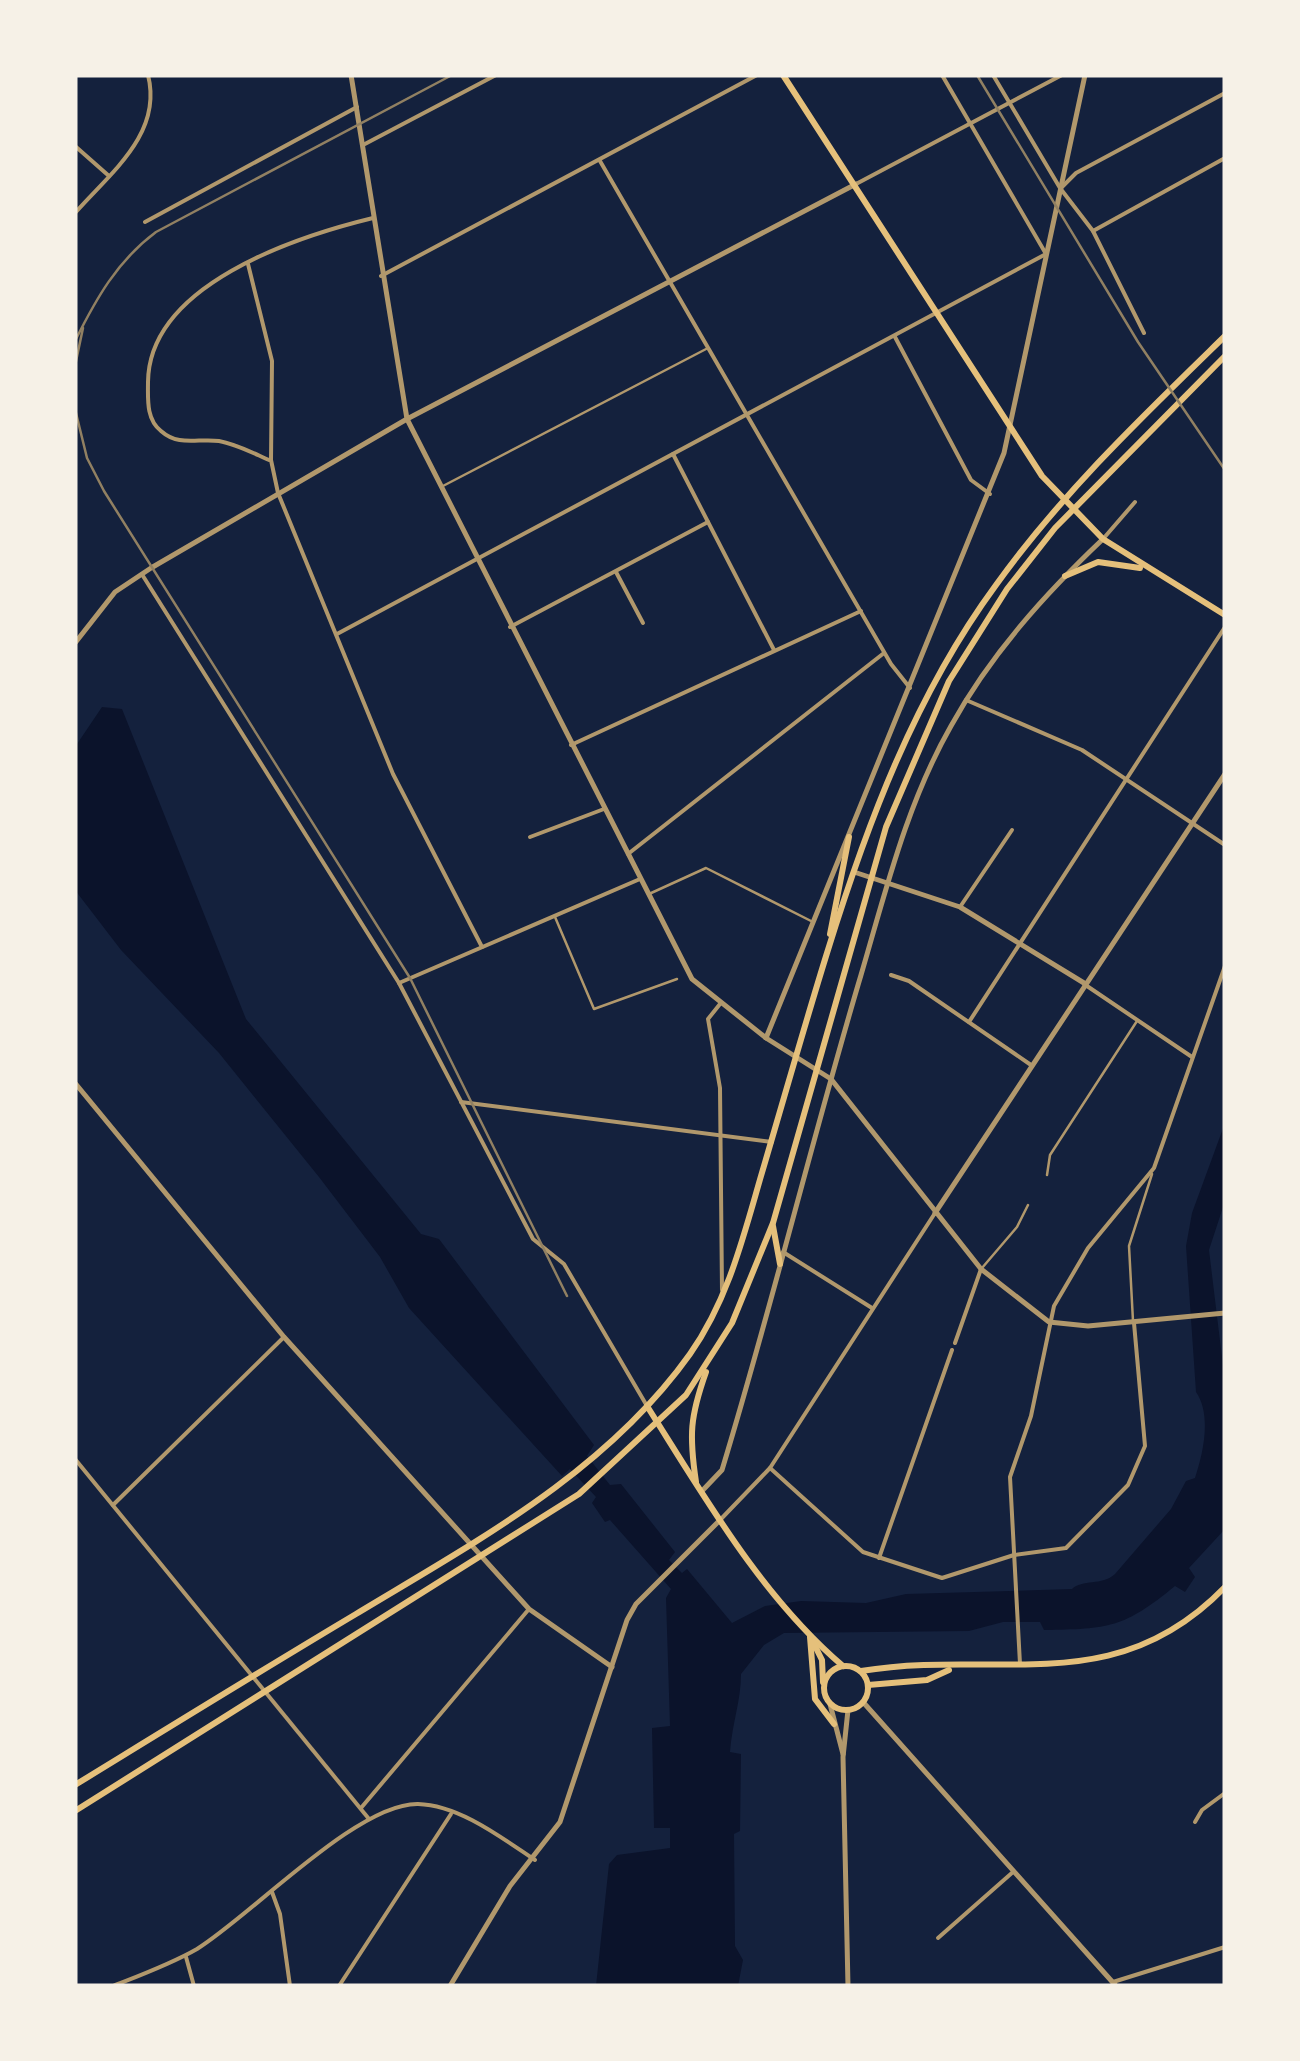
<svg xmlns="http://www.w3.org/2000/svg" width="1300" height="2061" font-family="Overpass,sans-serif">
<style>
.water{fill:#0b132b}
.lines{fill:none;stroke-linecap:round;stroke-linejoin:round}
.service{stroke:#b1986c;stroke-width:2.5}
.minor{stroke:#b1986c;stroke-width:4}
.tertiary{stroke:#b1986c;stroke-width:5}
.secondary{stroke:#e5c07b;stroke-width:6}
.primary{stroke:#e5c07b;stroke-width:6}
.rail{stroke:#918062;stroke-width:2.5}
</style>
<rect width="100%" height="100%" fill="#14213d"/>
<path class="water" d="M 102,707 L 122,709 L 246,1019 L 421,1234 L 439,1239 L 594,1445 L 587,1456 L 610,1485 L 621,1484 L 675,1552 L 669,1560 L 682,1573 L 687,1569 L 732,1623 L 765,1606 L 801,1601 L 866,1603 L 906,1594 L 1072,1589 C 1082,1579 1102,1586 1115,1574 L 1171,1509 L 1186,1481 L 1195,1478 C 1203,1454 1212,1415 1196,1392 L 1186,1246 L 1192,1213 L 1225,1123 L 1225,1201 L 1209,1250 L 1225,1382 L 1225,1529 L 1189,1568 L 1195,1577 L 1185,1592 L 1175,1586 C 1124,1628 1109,1629 1044,1630 L 1040,1622 L 1003,1622 L 969,1631 L 784,1633 L 764,1645 L 741,1674 C 741,1701 732,1723 730,1752 L 741,1754 L 740,1831 L 734,1834 L 735,1946 L 743,1960 L 738,1986 L 596,1986 L 609,1864 L 617,1855 L 670,1848 L 670,1828 L 654,1828 L 652,1728 L 670,1726 L 666,1598 L 671,1589 L 610,1520 L 605,1522 L 592,1503 L 596,1497 L 570,1469 L 562,1476 L 409,1308 L 380,1257 L 319,1177 L 219,1053 L 121,950 L 75,890 L 75,747 Z"/>
<g class="lines">
<g class="service">
<polyline points="441,487 708,348"/>
<polyline points="649,894 706,868 813,922"/>
<polyline points="555,917 594,1009 677,979"/>
<polyline points="1047,1175 1050,1155 1137,1021"/>
<polyline points="982,1268 1017,1227 1028,1205"/>
<polyline points="1133,1321 1129,1246 1152,1174"/>
</g>
<g class="minor">
<polyline points="993,75 1060,188 1093,231 1144,333"/>
<polyline points="363,145 496,75"/>
<polyline points="75,146 109,176"/>
<polyline points="600,161 891,664 910,688"/>
<polyline points="856,184 1062,75"/>
<polyline points="1061,188 1076,173 1225,93"/>
<path d="M 75,213 C 110,173 163,134 148,75"/>
<polyline points="145,222 357,107"/>
<polyline points="1093,231 1225,158"/>
<polyline points="248,264 272,361 271,460 278,493 393,774 482,947"/>
<polyline points="381,276 757,75"/>
<polyline points="895,337 971,480 990,494"/>
<polyline points="673,454 774,650"/>
<path d="M 269,460 C 253,453 236,444 219,441 C 198,438 179,447 161,431 C 146,419 148,399 148,382 C 149,285 295,237 373,218"/>
<polyline points="1103,539 1135,502"/>
<polyline points="616,572 643,623"/>
<polyline points="143,576 399,983 533,1239 564,1264 647,1406"/>
<polyline points="510,627 708,522"/>
<polyline points="337,634 1046,254 942,75"/>
<polyline points="966,700 1082,750 1225,845"/>
<polyline points="571,745 861,611"/>
<polyline points="530,837 604,809"/>
<polyline points="628,854 884,653"/>
<polyline points="960,907 1012,830"/>
<polyline points="891,975 909,981 1031,1065"/>
<polyline points="399,983 640,879"/>
<polyline points="1084,984 1192,1057"/>
<polyline points="720,1004 708,1019 720,1088 722,1290"/>
<polyline points="969,1022 1225,627"/>
<polyline points="461,1102 772,1142"/>
<polyline points="783,1252 872,1308"/>
<polyline points="955,1343 981,1269"/>
<polyline points="75,1459 369,1819"/>
<polyline points="770,1468 863,1552 942,1578 1014,1555 1066,1548 1128,1485 1145,1446 1134,1323"/>
<polyline points="113,1505 284,1337"/>
<polyline points="721,1519 770,1468 935,1213"/>
<polyline points="879,1558 952,1350"/>
<polyline points="1020,1664 1010,1477 1031,1416 1054,1306 1088,1248 1154,1168 1225,966"/>
<polyline points="361,1808 529,1609"/>
<polyline points="1195,1822 1202,1810 1225,1793"/>
<polyline points="272,1892 280,1914 290,1986"/>
<polyline points="938,1938 1013,1872"/>
<polyline points="186,1957 194,1986"/>
<polyline points="1113,1982 1225,1947"/>
<path d="M 113,1986 C 141,1975 171,1964 197,1949 C 252,1915 357,1803 418,1804 C 459,1805 502,1838 535,1860"/>
<polyline points="339,1986 451,1814"/>
</g>
<g class="tertiary">
<polyline points="351,75 407,419 692,979 766,1038 831,1079 981,1269 1049,1322 1088,1326 1225,1313"/>
<polyline points="75,643 115,592 151,568 407,419 856,184"/>
<polyline points="854,872 960,907 1084,983"/>
<polyline points="766,1038 1004,453 1085,75"/>
<polyline points="75,1083 284,1337 529,1609 612,1667"/>
<polyline points="935,1213 1225,774"/>
<path d="M 702,1491 L 722,1470 C 772,1306 812,1139 861,975 C 886,890 907,803 951,726 C 990,655 1045,594 1103,539"/>
<polyline points="863,1702 1116,1986"/>
<polyline points="830,1704 843,1754"/>
<polyline points="450,1986 510,1886 560,1822 627,1620 636,1604 719,1521"/>
<polyline points="848,1986 843,1757 848,1710"/>
</g>
<g class="secondary">
<path d="M 647,1406 C 704,1496 761,1596 843,1666"/>
<polyline points="810,1637 815,1699 834,1724"/>
<polyline points="813,1642 822,1660 823,1682"/>
<circle cx="846" cy="1688" r="22"/>
<path d="M 861,1671 C 997,1648 1114,1702 1225,1587"/>
<polyline points="868,1685 927,1680 949,1670"/>
</g>
<g class="primary">
<polyline points="783,75 1042,476 1103,539 1225,615"/>
<polyline points="1065,576 1098,562 1140,568"/>
<polyline points="830,934 849,837"/>
<polyline points="773,1226 780,1264"/>
<path d="M 696,1482 C 689,1435 690,1417 706,1372"/>
<path d="M 75,1785 C 168,1728 262,1670 356,1614 C 477,1541 606,1472 690,1354 C 728,1300 743,1238 761,1176 C 783,1102 804,1027 827,953 C 867,824 915,695 996,585 C 1062,493 1144,415 1225,336"/>
<polyline points="75,1811 579,1494 686,1395 732,1323 773,1223 886,827 949,681 1007,589 1055,528 1225,356"/>
</g>
<g class="rail">
<polyline points="977,75 1138,342 1225,470"/>
<path d="M 75,341 C 96,299 117,261 156,232 L 452,75"/>
<polyline points="75,366 83,328"/>
<polyline points="75,409 87,458 104,491 410,978 567,1296"/>
</g>
</g>
<rect width="1300" height="2061" fill="none" stroke="#f6f1e7" stroke-width="155"/>
</svg>
